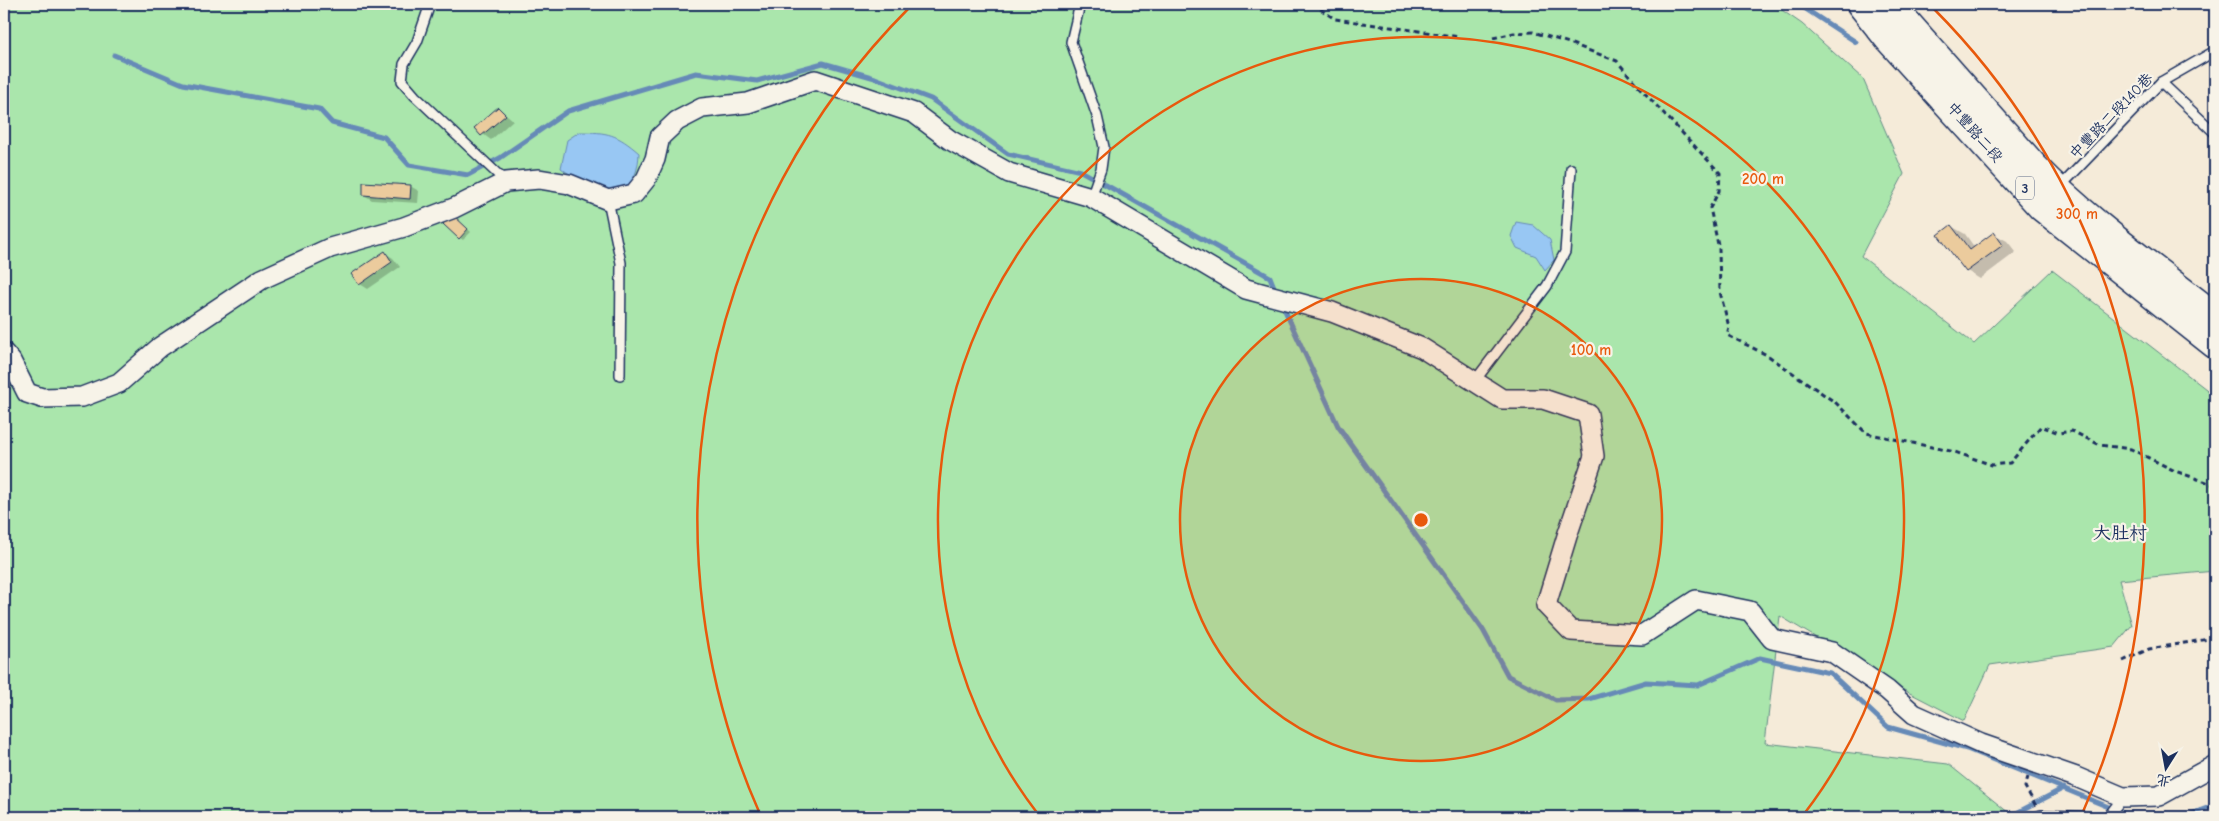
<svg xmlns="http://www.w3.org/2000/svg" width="2219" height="821" font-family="'Comic Neue','LXGW WenKai TC',sans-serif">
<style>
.green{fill:#aae6ac;stroke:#628a85}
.water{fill:#98c7f3;stroke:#668ab7}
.shadow{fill:#0003}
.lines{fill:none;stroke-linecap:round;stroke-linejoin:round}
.stream{stroke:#668ab7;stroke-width:5}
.building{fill:#ebcb9d;stroke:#1b2f5e}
.lane-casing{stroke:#1b2f5e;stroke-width:12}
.street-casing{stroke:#1b2f5e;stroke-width:22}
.primary-casing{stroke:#1b2f5e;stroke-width:31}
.path{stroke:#1b2f5e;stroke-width:3;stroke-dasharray:5 4;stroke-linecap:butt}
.lane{stroke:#f7f3e8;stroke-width:9}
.street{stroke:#f7f3e8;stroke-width:19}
.primary{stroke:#f7f3e8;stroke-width:28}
.ring{fill:none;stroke:#e8590c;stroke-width:2.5}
.labels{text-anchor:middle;stroke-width:4.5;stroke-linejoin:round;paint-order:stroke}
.shield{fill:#f7f3e8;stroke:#5d6a87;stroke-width:1}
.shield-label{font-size:14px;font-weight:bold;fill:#1b2f5e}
.street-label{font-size:15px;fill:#1b2f5e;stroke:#f7f3e8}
.quarter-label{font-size:18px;fill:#1b2f5e;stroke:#f7f3e8}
.centre{fill:#e8590c;stroke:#f7f3e8;stroke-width:2.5}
.ring-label{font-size:15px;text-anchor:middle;font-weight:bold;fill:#e8590c;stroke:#f7f3e8;stroke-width:4.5;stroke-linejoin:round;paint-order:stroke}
</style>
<rect width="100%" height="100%" fill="#f5ebd9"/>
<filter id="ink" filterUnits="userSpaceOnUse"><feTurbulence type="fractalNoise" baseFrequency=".02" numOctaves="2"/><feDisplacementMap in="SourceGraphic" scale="10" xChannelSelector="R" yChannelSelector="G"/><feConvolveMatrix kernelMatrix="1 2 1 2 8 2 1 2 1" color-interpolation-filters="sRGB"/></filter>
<g filter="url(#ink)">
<polygon class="green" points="4,4 1773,4 1802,24 1863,79 1904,174 1861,256 1974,344 2052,270 2215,396 2215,571 2119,580 2132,625 2114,647 1990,665 1964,721 1898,687 1780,616 1765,743 1948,764 2014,817 4,817"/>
<g class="water">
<path d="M 579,132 C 608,132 617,134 639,153 C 637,210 591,191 561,168 L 567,140 Z"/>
<polygon points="1516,222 1533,225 1550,240 1554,260 1545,270 1536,256 1517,248 1511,236"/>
</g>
<g class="shadow">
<polygon points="499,108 513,120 491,140 476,129"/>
<polygon points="410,186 419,191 418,203 372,200 364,195"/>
<polygon points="456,218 471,232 463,240 460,238"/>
<polygon points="1951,226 1965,234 1975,248 1994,234 2007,241 2016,252 1980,279 1967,271 1939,235"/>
<polygon points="385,253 393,258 400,267 368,289 360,284"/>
</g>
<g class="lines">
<g class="stream">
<polyline points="1798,4 1856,42"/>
<polyline points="114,55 183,84 319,109 332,123 384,137 409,165 468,175 500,158 568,111 696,73 757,81 823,63 875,78 931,99 1008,154 1081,171 1270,277 1276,292"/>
<polyline points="1282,304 1338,426 1483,630 1508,676 1556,700 1589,699 1646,682 1698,685 1760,658 1830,673 1888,727 1967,749 2133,817"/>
<polyline points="2009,817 2064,788"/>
<polyline points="2183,817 2215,805"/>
</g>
</g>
<g class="building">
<polygon points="498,107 506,115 481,136 474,128"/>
<polygon points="363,182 411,185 410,199 363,195"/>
<polygon points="452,214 468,229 459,239 443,224"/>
<polygon points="1951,225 1970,250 1994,232 2003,245 1966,272 1938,235"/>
<polygon points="385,251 392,262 359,285 351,274"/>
</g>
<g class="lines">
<g class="lane-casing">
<g id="lane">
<polyline points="427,4 428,10 417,42 404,64 402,81 415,96 506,182"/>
<polyline points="1080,4 1071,42 1097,116 1104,147 1101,169 1091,197"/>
<polyline points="2161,82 2215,133"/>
<polyline points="2059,188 2161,82 2215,51"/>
<polyline points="608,200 621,263 620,375"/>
<polyline points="1474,382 1547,286 1565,252 1571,169"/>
<polyline points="2036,817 2041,815 2095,817"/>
<polyline points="2108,817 2123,797"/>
</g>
</g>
<g class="street-casing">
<polyline id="street" points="4,353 11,361 27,393 42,398 82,397 119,383 160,347 262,279 330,248 404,227 454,208 506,182 539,179 569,184 608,200 634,194 646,179 655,159 660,137 677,121 702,108 748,103 815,80 914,113 950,140 1009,173 1091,197 1246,289 1332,312 1422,348 1502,399 1543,399 1588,414 1594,456 1567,536 1546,605 1571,631 1642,635 1696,600 1750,611 1772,639 1832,652 1887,690 1914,714 1981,744 2076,777 2123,797 2159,796 2215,765"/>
</g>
<g class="primary-casing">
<g id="primary">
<polyline points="1861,4 1889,39 2042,207 2215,344"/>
<path d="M 1890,4 L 2034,167 C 2089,223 2153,268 2215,317"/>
</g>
</g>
<g class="path">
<polyline points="1313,4 1335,19 1460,37"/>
<polyline points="1493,38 1514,33 1533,32 1569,43 1617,61 1638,86 1720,173 1719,191 1710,208 1719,249 1720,292 1729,327 1727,335 1767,355 1836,403 1866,433 1955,452 1992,465 2010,463 2041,426 2059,433 2072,431 2100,445 2131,449 2175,471 2215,485"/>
<polyline points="2123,661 2149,649 2215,638"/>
<polyline points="2028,777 2025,787 2036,806"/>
</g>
<use href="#lane" class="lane"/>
<use href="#street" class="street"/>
<use href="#primary" class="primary"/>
</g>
</g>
<circle cx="1421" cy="520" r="241" fill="#e8590c" fill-opacity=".12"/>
<g class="ring">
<circle cx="1421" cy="520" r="241"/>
<path d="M1038 814A483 483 0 1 1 1804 814"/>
<path d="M760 814A724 724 0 0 1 909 8M1933 8A724 724 0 0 1 2082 814"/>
</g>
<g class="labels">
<rect class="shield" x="2016" y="176.5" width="18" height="23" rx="4"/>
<g class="shield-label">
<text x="2025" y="193">3</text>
</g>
<g class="street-label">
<text transform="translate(2111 116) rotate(-46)" y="5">中豐路二段140巷</text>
<text transform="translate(1975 132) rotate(48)" y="5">中豐路二段</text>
</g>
<g class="quarter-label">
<text x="2120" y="539">大肚村</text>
</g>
</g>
<circle cx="1421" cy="520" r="8" class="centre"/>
<g class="ring-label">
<text x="1763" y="184">200 m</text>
<text x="2077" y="219">300 m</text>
<text x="1591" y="355">100 m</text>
</g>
<rect width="2219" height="821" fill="none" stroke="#f7f3e8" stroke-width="20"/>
<rect x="10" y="10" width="2199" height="801" fill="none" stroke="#1b2f5e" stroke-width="2" filter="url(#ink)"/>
<g transform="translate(2166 768) rotate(191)" stroke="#f7f3e8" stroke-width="4" paint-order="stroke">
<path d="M0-4L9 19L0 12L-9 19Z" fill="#1b2f5e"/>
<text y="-8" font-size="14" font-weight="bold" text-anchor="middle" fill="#1b2f5e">北</text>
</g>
</svg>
